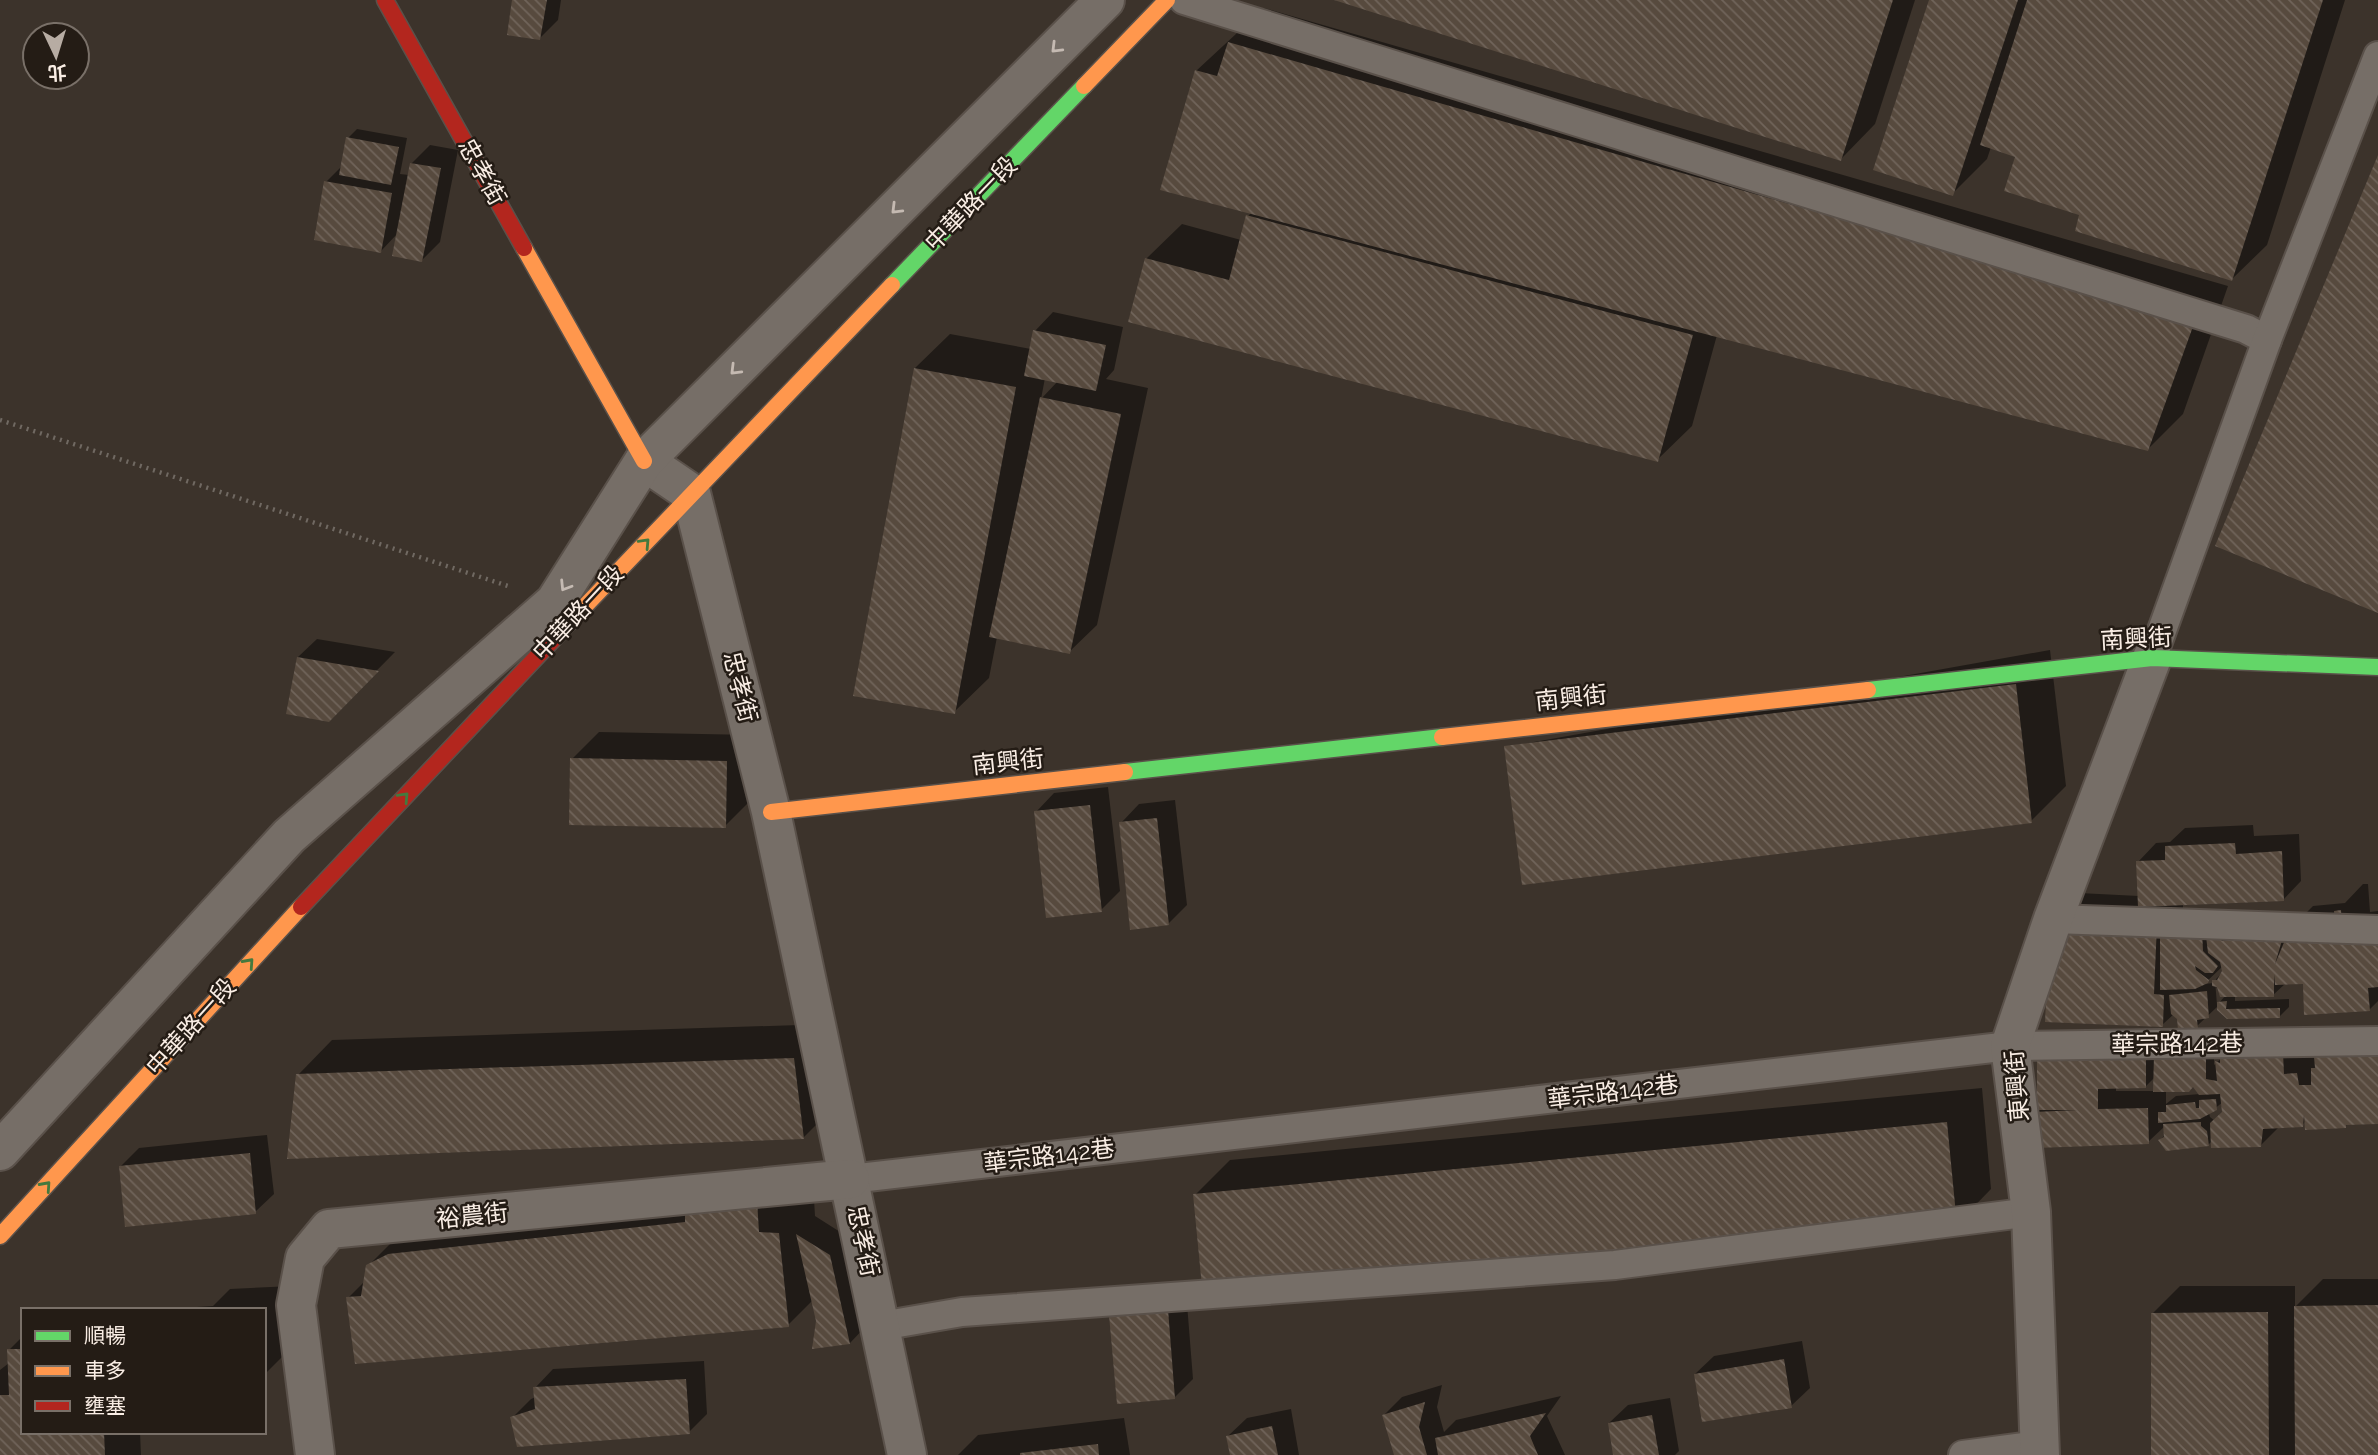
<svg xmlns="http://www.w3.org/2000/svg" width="2378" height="1455" font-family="Raleway,'Noto Sans TC',sans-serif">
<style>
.shadow{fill:#0007;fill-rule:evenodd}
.building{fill:url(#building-back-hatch)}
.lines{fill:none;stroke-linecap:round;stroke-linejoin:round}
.lane-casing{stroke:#5a514a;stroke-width:32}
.street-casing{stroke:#5a514a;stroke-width:42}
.fast-casing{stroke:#5a514a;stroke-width:19}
.slow-casing{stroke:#5a514a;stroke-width:19}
.jam-casing{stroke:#5a514a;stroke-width:19}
.path{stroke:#706962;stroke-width:4.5;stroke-dasharray:2 5;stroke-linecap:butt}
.lane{stroke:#766e67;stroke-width:28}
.street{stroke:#766e67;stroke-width:38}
.fast{stroke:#63d668;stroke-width:16}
.slow{stroke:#ff974d;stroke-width:16}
.jam{stroke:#b3261e;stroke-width:16}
.oneway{stroke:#c5bab2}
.oneway2{stroke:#44793e}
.labels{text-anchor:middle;stroke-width:5;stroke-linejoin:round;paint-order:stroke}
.street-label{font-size:24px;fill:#f9ede4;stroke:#241c15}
</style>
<defs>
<pattern id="building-back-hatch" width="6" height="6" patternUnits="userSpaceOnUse" patternTransform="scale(1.75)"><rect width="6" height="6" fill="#574a3e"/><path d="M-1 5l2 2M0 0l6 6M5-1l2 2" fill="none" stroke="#70645a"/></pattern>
</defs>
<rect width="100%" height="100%" fill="#3c332b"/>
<g class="shadow">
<polygon points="514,0 561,0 558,20 540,38"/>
<polygon points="1337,0 1915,0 1875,124 1841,159"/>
<polygon points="1931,0 2345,0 2267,245 2232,279 2081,214 2017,156 1991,147 1987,159 1952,194"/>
<polygon points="1264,8 2228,286 2183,414 2148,449 1717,335 1692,426 1657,460 1130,321 1147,258 1182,224 1241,240 1248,216 1251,213 1196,71"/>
<polygon points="357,129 407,138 400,174 409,175 411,164 430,145 458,150 440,242 422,260 398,233 381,251 326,182 342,166 348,138"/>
<path d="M 1053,312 L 1123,327 L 1114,370 L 1106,379 L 1148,388 L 1097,625 L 1069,652 L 997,637 L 989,678 L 954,712 L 915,368 L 950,334 L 1031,349 L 1035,331 ZM 1045,378 L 1058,381 L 1041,399 Z"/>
<polygon points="317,639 395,652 328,720 298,657"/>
<polygon points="2050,650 2066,786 2031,821 1506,747"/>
<polygon points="599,732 753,735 752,799 725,826 572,759"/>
<polygon points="1108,787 1120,891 1101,910 1036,812 1054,793"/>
<polygon points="1175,800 1187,905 1168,924 1121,823 1139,804"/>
<path d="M 2253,825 L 2254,836 L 2299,834 L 2301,881 L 2283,900 L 2183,903 L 2183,913 L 2298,921 L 2313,906 L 2345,903 L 2363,884 L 2368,884 L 2370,912 L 2378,911 L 2378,1001 L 2369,1010 L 2305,982 L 2286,983 L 2273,995 L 2235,995 L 2235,1001 L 2289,999 L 2289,1007 L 2280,1016 L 2228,1017 L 2217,1007 L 2197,1026 L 2174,1014 L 2162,1025 L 2047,1020 L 2079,893 L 2139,896 L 2138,862 L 2156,843 L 2170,842 L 2185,828 ZM 2223,966 L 2224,971 L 2216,979 L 2221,995 L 2226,995 L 2217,1005 L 2215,980 L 2214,983 L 2204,984 Z"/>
<polygon points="829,1024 838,1103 803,1138 298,1075 332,1040"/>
<path d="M 2301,1035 L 2301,1057 L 2315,1056 L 2315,1059 L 2335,1040 L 2378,1037 L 2378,1122 L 2348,1123 L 2345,1127 L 2306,1121 L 2302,1125 L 2280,1126 L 2260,1146 L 2213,1140 L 2208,1145 L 2160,1140 L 2165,1135 L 2165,1126 L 2148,1142 L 2036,1113 L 2039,1110 L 2039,1052 L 2214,1047 L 2214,1065 L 2222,1058 ZM 2155,1077 L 2155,1091 L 2116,1091 L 2116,1087 L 2145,1087 ZM 2194,1086 L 2200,1094 L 2176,1096 L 2166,1104 L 2166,1090 ZM 2223,1102 L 2224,1112 L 2215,1121 L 2210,1117 L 2209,1113 Z"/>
<polygon points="1982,1088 1991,1189 1957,1224 1195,1195 1230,1160"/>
<polygon points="267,1135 274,1194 255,1212 121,1166 139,1148"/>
<polygon points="791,1166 814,1199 815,1216 848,1237 868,1324 850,1343 818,1321 813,1300 788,1325 348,1298 365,1281 368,1266 403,1231 704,1190 722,1172"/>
<polygon points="2323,1279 2378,1279 2378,1455 2153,1455 2153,1313 2180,1286 2295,1286 2295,1307"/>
<polygon points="293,1286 295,1344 264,1375 264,1310 148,1310 213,1306 230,1289"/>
<polygon points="1186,1291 1193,1379 1175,1397 1111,1315"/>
<polygon points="23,1336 23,1432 140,1432 141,1455 0,1455 0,1370 9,1363 9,1350"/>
<polygon points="1802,1341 1810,1388 1791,1406 1695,1374 1714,1356"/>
<polygon points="704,1361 707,1414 689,1432 512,1418 531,1399 536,1397 535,1388 553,1369"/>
<polygon points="1442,1385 1437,1407 1444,1432 1456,1420 1561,1396 1547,1416 1565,1455 1396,1455 1384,1415 1402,1397"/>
<polygon points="1670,1398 1679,1451 1675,1455 1614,1455 1609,1423 1628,1405"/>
<polygon points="1291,1409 1299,1455 1232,1455 1228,1436 1247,1418"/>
<polygon points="1124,1418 1130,1455 958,1455 978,1435"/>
</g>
<g class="building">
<polygon points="512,0 547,0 540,40 507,35"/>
<polygon points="1334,0 1893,0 1841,161"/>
<polygon points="1929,0 2018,0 1953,196 1873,170"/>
<polygon points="2027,0 2323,0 2232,281 2075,231 2079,215 2004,191 2015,157 1980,145"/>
<polygon points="1228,42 2195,321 2148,451 1160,190 1195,70 1217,76"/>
<polygon points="346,137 399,147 391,185 339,175"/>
<polygon points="2378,155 2378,613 2215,546"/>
<polygon points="410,163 441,168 422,262 392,256"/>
<polygon points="324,181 392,193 381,253 314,240"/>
<polygon points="1246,215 1693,335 1658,462 1128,322 1145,258 1229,280"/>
<polygon points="1033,330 1106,345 1096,391 1024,376"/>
<polygon points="914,368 1016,387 955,714 853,696"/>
<polygon points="1040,397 1121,414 1070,654 989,637"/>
<polygon points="297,657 379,671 329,722 286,714"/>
<polygon points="2016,684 2032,823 1522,885 1504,746"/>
<polygon points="570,758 727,761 726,828 569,825"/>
<polygon points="1090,805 1102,912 1046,918 1034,811"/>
<polygon points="1157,818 1169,925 1130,930 1119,822"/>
<polygon points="2235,843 2236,854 2282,851 2284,901 2138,907 2136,861 2165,860 2165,846"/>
<polygon points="2341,910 2343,938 2378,935 2378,987 2368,988 2370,1011 2304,1015 2303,984 2275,985 2274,974 2274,997 2220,997 2217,987 2212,986 2212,980 2217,980 2222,971 2220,962 2208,953 2206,936 2216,934 2222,941 2283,937 2275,964 2285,940 2335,923 2334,911"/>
<polygon points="2050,920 2157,924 2154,994 2164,995 2163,1027 2045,1022"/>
<polygon points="2202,930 2203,951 2218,966 2213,973 2205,973 2195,966 2196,970 2209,980 2208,983 2195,989 2160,990 2160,931"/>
<polygon points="2207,991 2209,1018 2197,1020 2198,1028 2178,1030 2177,1019 2171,1014 2169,995"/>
<polygon points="2227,1001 2226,1009 2280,1008 2280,1018 2227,1019 2217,1010 2217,1002"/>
<polygon points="2146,1050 2146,1088 2098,1089 2098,1109 2148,1108 2149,1144 2036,1148 2034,1112 2078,1110 2037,1110 2037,1051"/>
<polygon points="2283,1053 2284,1074 2297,1073 2299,1085 2311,1085 2311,1068 2315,1068 2314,1057 2378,1054 2378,1124 2346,1125 2346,1128 2305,1130 2304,1115 2303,1127 2263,1129 2261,1147 2211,1148 2210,1123 2222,1112 2220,1094 2199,1095 2193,1087 2189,1092 2153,1092 2154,1055 2206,1055 2206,1079 2217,1081 2215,1061 2220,1063 2220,1056"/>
<polygon points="794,1058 804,1139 287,1159 296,1074"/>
<polygon points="2216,1099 2217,1110 2200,1119 2158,1123 2158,1112 2166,1112 2166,1105 2195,1102 2196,1108 2199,1108 2199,1100"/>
<polygon points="1947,1122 1957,1225 1203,1297 1193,1194"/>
<polygon points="2201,1122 2201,1126 2207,1131 2209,1146 2166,1151 2158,1140 2164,1137 2163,1124"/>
<polygon points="250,1153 256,1214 125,1227 119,1166"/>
<polygon points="757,1200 759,1232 779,1233 789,1327 355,1364 346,1297 361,1296 366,1265 388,1254 685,1222 685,1206"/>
<polygon points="796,1234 830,1255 850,1344 812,1349 816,1321"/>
<polygon points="2378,1305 2378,1455 2295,1455 2294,1306"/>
<polygon points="1168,1309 1175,1399 1117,1404 1109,1315"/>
<polygon points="2268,1312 2269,1455 2151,1455 2151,1313"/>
<polygon points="7,1349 23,1349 23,1432 104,1432 105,1455 0,1455 0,1395 9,1395"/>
<polygon points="1784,1359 1792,1408 1702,1422 1694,1374"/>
<polygon points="686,1379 690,1434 517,1447 510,1417 535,1409 533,1387"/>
<polygon points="1425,1402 1419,1427 1427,1455 1394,1455 1382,1415"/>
<polygon points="1546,1413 1530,1436 1538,1455 1438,1455 1435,1438"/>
<polygon points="1652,1415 1659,1455 1613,1455 1608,1423"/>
<polygon points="1272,1426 1278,1455 1230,1455 1226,1436"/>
<polygon points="1098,1444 1099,1455 1020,1455 1020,1453"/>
</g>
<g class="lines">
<g class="lane-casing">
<g id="lane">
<polyline points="1184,0 2246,329 2267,340"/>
<polyline points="2152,658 2267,340 2378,56"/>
<polyline points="2053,919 2378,930"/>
<polyline points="850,1179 2010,1046 2378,1041"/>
<polyline points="881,1326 962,1312 1615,1265 2031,1212"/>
<polyline points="1963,1455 2038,1445"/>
</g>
</g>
<g class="street-casing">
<g id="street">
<polyline points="644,461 691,493 771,812 907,1455"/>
<polyline points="0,1151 289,836 555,602 644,461 1105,0"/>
<polyline points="315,1455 296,1305 305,1258 329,1229 850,1179"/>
<polyline points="2040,1455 2031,1212 2010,1046 2053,919 2152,658"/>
</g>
</g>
<g class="fast-casing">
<g id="fast">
<polyline points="892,285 1084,86"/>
<polyline points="1868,690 2152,658 2378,667"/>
<polyline points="1125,772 1442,737"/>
</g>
</g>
<g class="slow-casing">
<g id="slow">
<polyline points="1084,86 1167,0"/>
<polyline points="524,248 644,461"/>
<polyline points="564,628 892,285"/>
<polyline points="1442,737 1868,690"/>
<polyline points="771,812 1125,772"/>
<polyline points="0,1236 301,907"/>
</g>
</g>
<g class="jam-casing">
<g id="jam">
<polyline points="385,0 524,248"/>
<polyline points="301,907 564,628"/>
</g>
</g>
<polyline class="path" points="0,420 508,586"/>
<use href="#lane" class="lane"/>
<use href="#street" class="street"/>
<use href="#fast" class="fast"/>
<use href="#slow" class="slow"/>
<use href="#jam" class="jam"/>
</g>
<defs><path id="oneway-chevron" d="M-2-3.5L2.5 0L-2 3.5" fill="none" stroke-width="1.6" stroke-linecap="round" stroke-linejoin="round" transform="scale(1.75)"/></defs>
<g class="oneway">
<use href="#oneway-chevron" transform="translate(1056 48) rotate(135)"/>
<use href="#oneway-chevron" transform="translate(896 209) rotate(135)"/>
<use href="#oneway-chevron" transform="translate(735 370) rotate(135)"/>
<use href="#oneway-chevron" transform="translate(565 586) rotate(122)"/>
</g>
<g class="oneway2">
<use href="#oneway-chevron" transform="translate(645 543) rotate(-47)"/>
<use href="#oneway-chevron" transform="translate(404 797) rotate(-47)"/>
<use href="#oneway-chevron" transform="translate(249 963) rotate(-48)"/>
<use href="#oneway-chevron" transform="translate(46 1186) rotate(-48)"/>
</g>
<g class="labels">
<g class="street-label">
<text transform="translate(482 172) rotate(61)" y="8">忠孝街</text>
<text transform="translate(971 204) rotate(-46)" y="8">中華路一段</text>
<text transform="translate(578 613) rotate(-47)" y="8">中華路一段</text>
<text transform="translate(2136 639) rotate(-3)" y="8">南興街</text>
<text transform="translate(740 687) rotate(76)" y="8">忠孝街</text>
<text transform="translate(1571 698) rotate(-6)" y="8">南興街</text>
<text transform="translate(1008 762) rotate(-6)" y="8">南興街</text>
<text transform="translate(191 1027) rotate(-48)" y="8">中華路一段</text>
<text transform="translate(2177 1044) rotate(-1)" y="8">華宗路142巷</text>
<text transform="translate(2017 1086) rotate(-95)" y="8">東興街</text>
<text transform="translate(1613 1092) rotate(-7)" y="8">華宗路142巷</text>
<text transform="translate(1049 1156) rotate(-7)" y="8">華宗路142巷</text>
<text transform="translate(472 1216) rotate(-6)" y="8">裕農街</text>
<text transform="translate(863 1241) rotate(78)" y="8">忠孝街</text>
</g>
</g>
<rect x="21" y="1308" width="245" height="126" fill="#241c15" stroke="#797068" stroke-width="2"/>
<rect x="35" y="1331" width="35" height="10" fill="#63d668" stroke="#797068" stroke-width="2"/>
<text x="84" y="1343" font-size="21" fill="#f9ede4">順暢</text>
<rect x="35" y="1366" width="35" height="10" fill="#ff974d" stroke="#797068" stroke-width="2"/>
<text x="84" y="1378" font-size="21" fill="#f9ede4">車多</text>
<rect x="35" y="1401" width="35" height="10" fill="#b3261e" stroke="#797068" stroke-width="2"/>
<text x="84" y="1413" font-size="21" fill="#f9ede4">壅塞</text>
<g transform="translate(56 56) rotate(176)"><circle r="33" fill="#241c15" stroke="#797068" stroke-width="2"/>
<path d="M0-5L12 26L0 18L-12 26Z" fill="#b7aca3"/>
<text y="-10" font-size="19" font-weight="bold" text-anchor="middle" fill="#f9ede4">北</text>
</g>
</svg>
